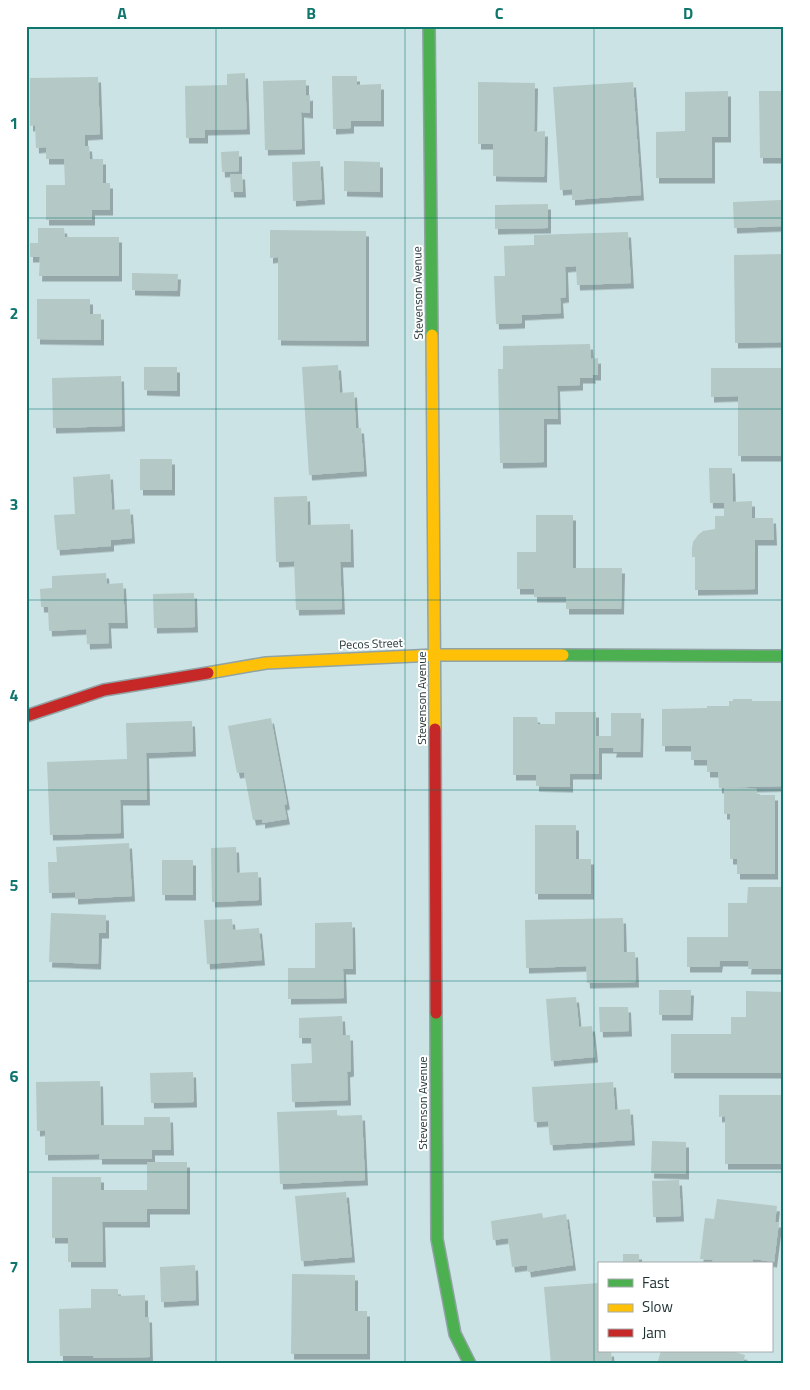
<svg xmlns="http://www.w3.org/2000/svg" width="810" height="1390" font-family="'Titillium Web',sans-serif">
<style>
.building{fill:#b4c8c6;filter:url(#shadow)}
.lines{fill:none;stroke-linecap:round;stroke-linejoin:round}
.fast-casing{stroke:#91a3a5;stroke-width:14}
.slow-casing{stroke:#91a3a5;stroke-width:14}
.jam-casing{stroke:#91a3a5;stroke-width:14}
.fast{stroke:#4caf50;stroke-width:11}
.slow{stroke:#ffc107;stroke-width:11}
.jam{stroke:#c62828;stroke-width:11}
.grid{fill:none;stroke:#0f766e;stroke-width:1;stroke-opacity:0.55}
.labels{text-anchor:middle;stroke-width:4;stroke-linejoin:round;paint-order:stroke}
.street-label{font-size:12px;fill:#1f3032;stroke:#fff}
.neatline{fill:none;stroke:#0f766e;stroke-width:2}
.grid-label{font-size:16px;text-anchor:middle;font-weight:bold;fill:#0f766e}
</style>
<defs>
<filter id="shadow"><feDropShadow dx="3" dy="5.5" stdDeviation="0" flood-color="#0004"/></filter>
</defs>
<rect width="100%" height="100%" fill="#cbe3e5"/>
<g class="building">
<polygon points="245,73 247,129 205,130 205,138 186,138 185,86 227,85 227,74"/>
<polygon points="332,76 357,76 357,85 381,84 381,121 351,121 351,128 333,129"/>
<polygon points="98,77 100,134 85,135 85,146 89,146 90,159 103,159 103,183 110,183 110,210 92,210 92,220 46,220 46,185 65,185 64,159 46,159 46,147 36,148 35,125 30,126 30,78"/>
<polygon points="306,80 306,96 310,95 310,113 301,112 302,149 265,150 263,81"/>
<polygon points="478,82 535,83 534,132 545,131 544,177 493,176 493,144 478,144"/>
<polygon points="633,82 641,195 572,200 572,189 560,190 553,87"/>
<polygon points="781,87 784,87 784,158 760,158 759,91 781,91"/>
<polygon points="728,91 728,137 712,137 712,178 656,178 656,132 685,131 685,92"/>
<polygon points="239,151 239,171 222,172 221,152"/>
<polygon points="320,161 322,199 293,201 292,162"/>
<polygon points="344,161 380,162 380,192 344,191"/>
<polygon points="230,174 242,174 243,192 231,192"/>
<polygon points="781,200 782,226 734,228 733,202"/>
<polygon points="548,204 548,228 495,229 495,205"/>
<polygon points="38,228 64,228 65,237 119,237 119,276 39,276 40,257 30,257 30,243 38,243"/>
<polygon points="270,230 366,231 366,341 278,340 278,257 270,258"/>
<polygon points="628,232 631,283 577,285 576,266 565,267 566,297 560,298 561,313 522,315 522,323 496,324 494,276 505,276 504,246 534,245 534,235"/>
<polygon points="784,254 784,342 735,343 734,255"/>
<polygon points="132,273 178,274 177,291 132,290"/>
<polygon points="37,299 90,299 90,314 101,314 101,340 37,339"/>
<polygon points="590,344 591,359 598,358 598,375 592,375 593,378 580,378 580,385 557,386 558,419 544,419 544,462 500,463 498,369 503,369 503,346"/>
<polygon points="338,365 340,393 354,392 356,428 361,428 364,471 309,475 302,367"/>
<polygon points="144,367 177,367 177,391 144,390"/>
<polygon points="711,368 783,368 784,456 738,456 738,396 711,397"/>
<polygon points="121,376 122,426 53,428 52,378"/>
<rect x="140" y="459" width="32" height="31"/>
<polygon points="709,468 732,468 733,502 752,501 752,518 773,518 774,540 755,540 755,589 695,590 695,557 692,557 692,548 693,542 698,535 703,531 715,529 715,516 724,516 724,503 710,503"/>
<polygon points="110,474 112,510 130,509 132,538 111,540 111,546 57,550 54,515 75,514 73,477"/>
<polygon points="307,496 308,525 350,524 351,562 340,562 342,609 296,610 294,561 276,562 274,497"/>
<polygon points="536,515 573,515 573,568 622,568 621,609 566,609 566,597 534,597 534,589 517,589 517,552 536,552"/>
<polygon points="106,573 107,584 123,583 125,623 108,623 109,643 87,644 86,629 49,631 48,607 41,607 40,589 52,588 52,576"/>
<polygon points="194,593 195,627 154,628 153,594"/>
<polygon points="733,699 752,699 752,701 784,701 784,786 719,788 718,772 707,772 707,760 691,760 691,746 662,746 662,709 707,708 707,706 729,706 729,701 733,701"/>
<polygon points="555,712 596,712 596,736 611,736 611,713 641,713 640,752 613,752 614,748 599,748 599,774 570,774 570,787 536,786 536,775 513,775 513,717 537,717 538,724 555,724"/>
<polygon points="271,718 287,804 284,805 287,819 262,823 262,819 253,820 244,772 237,773 228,726"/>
<polygon points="192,721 193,751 146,753 147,800 120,800 121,833 50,835 47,762 127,759 126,723"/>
<polygon points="724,788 757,789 757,795 775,795 775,874 737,874 737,859 730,859 730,814 724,814"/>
<polygon points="535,825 576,825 576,859 591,859 591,894 535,894"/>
<polygon points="129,843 132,896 75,899 75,892 49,893 48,862 57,862 56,847"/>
<polygon points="236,847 237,873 258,872 259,900 212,902 211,848"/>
<rect x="162" y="860" width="31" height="35"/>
<polygon points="748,887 784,887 784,969 748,969 749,961 720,961 719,967 687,967 687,937 728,937 728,903 747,903"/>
<polygon points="51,913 106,915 106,933 99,933 98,964 49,962"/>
<polygon points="623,918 624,952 635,952 636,982 587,983 586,966 526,968 525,920"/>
<polygon points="232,919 233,930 259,928 262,960 207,964 204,920"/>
<polygon points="352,922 353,969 343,969 344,998 288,999 288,968 315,968 315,923"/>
<polygon points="659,990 691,990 690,1015 659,1015"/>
<polygon points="746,991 784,992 784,1073 671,1073 671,1034 731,1034 731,1017 746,1017"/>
<polygon points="576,997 579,1027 592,1026 595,1057 551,1061 546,999"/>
<polygon points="599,1007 628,1007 629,1031 600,1032"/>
<polygon points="342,1016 343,1035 350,1035 351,1071 347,1072 348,1100 292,1102 291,1064 312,1063 311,1038 299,1038 299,1018"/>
<polygon points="193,1072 194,1102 151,1103 150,1073"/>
<polygon points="100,1081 101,1125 144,1125 144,1117 170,1117 171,1150 152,1150 152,1159 99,1159 99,1154 45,1155 45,1130 37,1131 36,1082"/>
<polygon points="613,1082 615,1110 630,1109 632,1140 550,1145 548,1121 534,1122 532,1087"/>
<polygon points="719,1095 784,1095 784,1164 725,1164 725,1116 719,1117"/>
<polygon points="337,1110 337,1116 362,1115 365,1180 280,1184 277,1112"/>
<polygon points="652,1141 686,1142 686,1174 651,1173"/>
<polygon points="147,1162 187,1162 187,1209 147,1209 147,1222 102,1222 103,1262 68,1262 68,1238 52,1238 52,1177 101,1177 101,1190 147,1190"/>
<polygon points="679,1180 681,1216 653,1217 652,1181"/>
<polygon points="346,1192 352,1257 301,1261 295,1196"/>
<polygon points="717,1199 777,1206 775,1222 779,1222 774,1262 753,1259 752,1264 712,1264 713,1260 700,1259 705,1218 714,1219"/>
<polygon points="542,1213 543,1218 566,1214 573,1265 528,1272 527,1265 512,1267 508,1238 493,1240 491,1221"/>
<rect x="623" y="1254" width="16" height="10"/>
<polygon points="195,1265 196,1300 161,1302 160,1267"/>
<polygon points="292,1274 355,1275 355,1311 367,1311 367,1354 291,1354"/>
<polygon points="599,1283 599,1351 611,1351 612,1364 551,1364 544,1287"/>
<polygon points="91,1289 118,1289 118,1296 145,1295 145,1317 149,1317 150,1357 94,1358 93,1356 60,1356 59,1309 91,1308"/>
<polygon points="661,1351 731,1351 745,1355 743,1364 657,1364"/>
</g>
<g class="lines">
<g class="fast-casing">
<g id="fast">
<polyline points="429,26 432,335"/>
<polyline points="563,655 784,656"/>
<polyline points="436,1013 437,1239 455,1334 470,1364"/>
</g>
</g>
<g class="slow-casing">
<g id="slow">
<polyline points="432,335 435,729"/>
<polyline points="208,673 266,663 435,655 563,655"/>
</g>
</g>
<g class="jam-casing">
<g id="jam">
<polyline points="26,716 104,690 208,673"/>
<polyline points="435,729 436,1013"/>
</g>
</g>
<use href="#fast" class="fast"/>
<use href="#slow" class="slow"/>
<use href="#jam" class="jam"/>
</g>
<path class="grid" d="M 216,26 L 216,1364M 405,26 L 405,1364M 594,26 L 594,1364M 26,218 L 784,218M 26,409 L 784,409M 26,600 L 784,600M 26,790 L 784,790M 26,981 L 784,981M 26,1172 L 784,1172"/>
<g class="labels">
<g class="street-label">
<text transform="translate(418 293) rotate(-91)" y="4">Stevenson Avenue</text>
<text transform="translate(371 644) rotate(-2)" y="4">Pecos Street</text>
<text transform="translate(422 698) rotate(-90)" y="4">Stevenson Avenue</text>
<text transform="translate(423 1103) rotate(-90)" y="4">Stevenson Avenue</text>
</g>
</g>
<rect width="810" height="1390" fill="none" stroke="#ffffff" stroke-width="55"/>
<rect x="598" y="1262" width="175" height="90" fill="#ffffff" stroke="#a5acad"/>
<rect x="608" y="1279" width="25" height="8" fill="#4caf50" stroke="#a5acad"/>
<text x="642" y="1288" font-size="15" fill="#1f3032">Fast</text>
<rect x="608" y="1304" width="25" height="8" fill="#ffc107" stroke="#a5acad"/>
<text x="642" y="1312" font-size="15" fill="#1f3032">Slow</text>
<rect x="608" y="1329" width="25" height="8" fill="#c62828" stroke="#a5acad"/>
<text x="642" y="1338" font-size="15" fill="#1f3032">Jam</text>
<rect x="28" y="28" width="754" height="1334" class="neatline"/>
<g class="grid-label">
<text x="122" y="19">A</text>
<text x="311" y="19">B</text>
<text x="499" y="19">C</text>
<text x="688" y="19">D</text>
<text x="14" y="129">1</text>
<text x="14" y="319">2</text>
<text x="14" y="510">3</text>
<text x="14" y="701">4</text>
<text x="14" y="891">5</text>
<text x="14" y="1082">6</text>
<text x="14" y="1273">7</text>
</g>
</svg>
